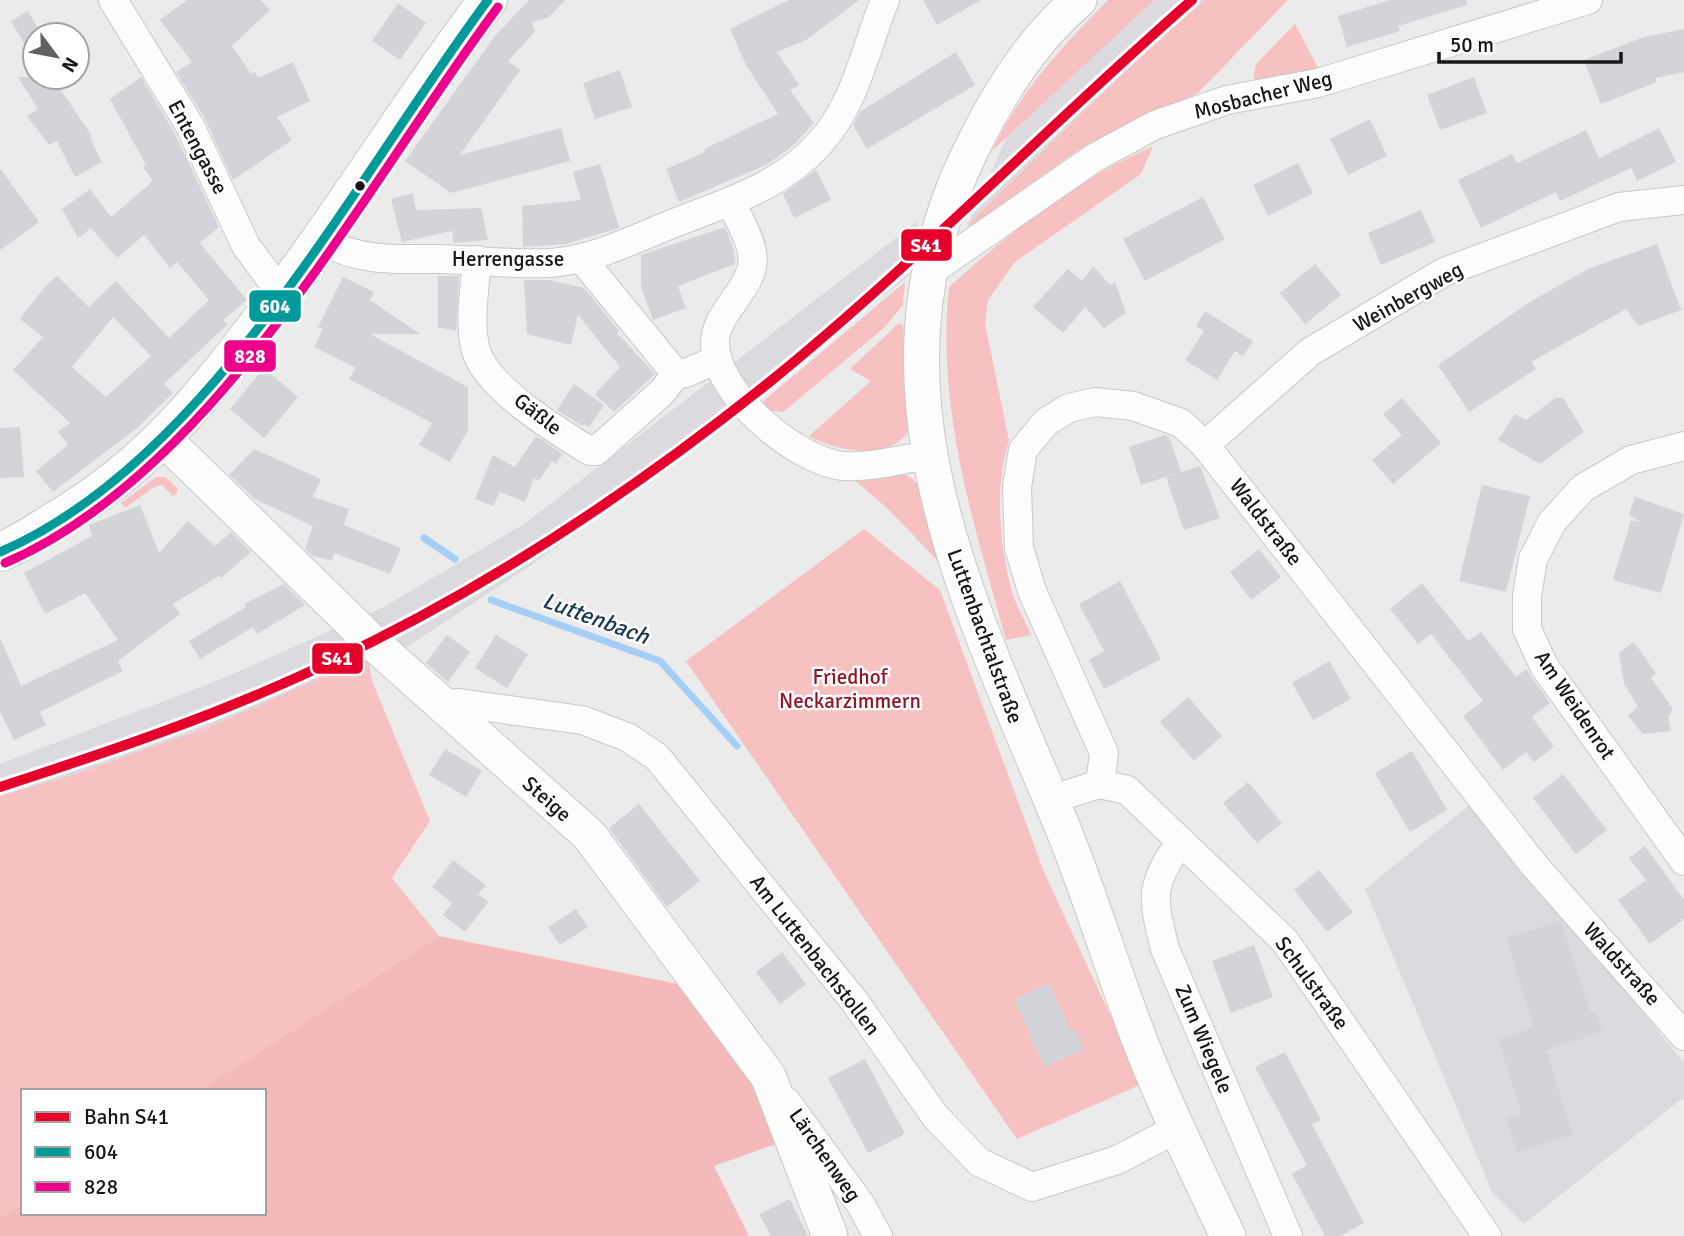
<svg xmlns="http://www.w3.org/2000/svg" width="1684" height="1236" font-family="Signika,sans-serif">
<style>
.built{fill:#dcdade}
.green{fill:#f6c1c0}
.forest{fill:#f4bab9}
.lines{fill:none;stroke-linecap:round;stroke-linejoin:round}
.stream{stroke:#a3cef5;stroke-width:7}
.building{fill:#d3d3da;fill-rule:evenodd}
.minor-casing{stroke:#c9c8c9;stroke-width:30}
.tertiary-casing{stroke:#c9c8c9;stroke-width:37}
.primary-casing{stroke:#c9c8c9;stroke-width:40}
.minor{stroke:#fcfcfc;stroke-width:28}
.tertiary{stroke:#fcfcfc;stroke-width:35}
.primary{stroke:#fcfcfc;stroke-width:38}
.bus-1-casing{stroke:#fff;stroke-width:14}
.bus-2-casing{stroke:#fff;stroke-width:14}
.bus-1{stroke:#009a9b;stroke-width:9}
.bus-2{stroke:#ec008c;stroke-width:9}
.rail-1-casing{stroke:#fff;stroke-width:16}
.rail-1{stroke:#e4002b;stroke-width:10}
.bus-dot{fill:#181718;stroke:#fff;stroke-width:2.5}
.labels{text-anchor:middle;stroke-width:5;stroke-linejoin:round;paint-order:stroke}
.street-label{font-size:21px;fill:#181718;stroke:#fff}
.park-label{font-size:21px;fill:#921726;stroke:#fff}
.water-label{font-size:23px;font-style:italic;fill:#183955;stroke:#fff}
.line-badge{stroke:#fff;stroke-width:2.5}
.badge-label{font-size:19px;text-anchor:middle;font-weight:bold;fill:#fff}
</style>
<rect width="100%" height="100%" fill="#ecebec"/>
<g class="built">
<polygon points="1154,0 1204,0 1126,70 968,224 1005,140 1067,78"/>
<polygon points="918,221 908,276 734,417 530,566 399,652 368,657 216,724 76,774 0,796 0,764 219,680 382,608 524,524"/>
<polygon points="1472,803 1684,1063 1684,1097 1524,1224 1492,1192 1365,889"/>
</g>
<g class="green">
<path d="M 1108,0 L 1154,0 L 992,151 C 1020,91 1062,47 1108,0 Z"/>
<polygon points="1204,0 1288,0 1198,93 1077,151 970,227 968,224 1126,70"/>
<polygon points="1295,24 1318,68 1262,83 1254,78 1256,64"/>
<path d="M 1153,146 L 1141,174 L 1015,262 L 988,300 L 985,323 L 1009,441 C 995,485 999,539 1010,584 C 1013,601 1024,618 1031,635 L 1006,640 C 974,524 936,409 949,287 C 1015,228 1071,183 1153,146 Z"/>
<polygon points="905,282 903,305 884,328 783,412 764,410 760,404"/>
<path d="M 898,324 L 903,325 L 908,433 C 885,461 836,451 809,436 L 871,381 L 850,369 Z"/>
<polygon points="903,474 913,479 920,488 938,561 890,511 856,481"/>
<polygon points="156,477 165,477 177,488 177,493 173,496 162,485 154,487 125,508 121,503"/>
<polygon points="864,529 940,590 1044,872 1142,1084 1017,1139 686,661"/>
<polygon points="368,657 372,681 430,821 392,878 439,936 198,1091 23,1091 23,1203 0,1217 0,796 76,774 216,724"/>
</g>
<polygon class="forest" points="439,936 693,987 749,1061 776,1144 714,1166 749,1236 0,1236 0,1217 23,1203 23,1213 264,1213 264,1091 198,1091"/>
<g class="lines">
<g class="stream">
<polyline points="424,538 455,559"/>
<polyline points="491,600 660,661 737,746"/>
</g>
</g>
<g class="building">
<polygon points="187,0 261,0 270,10 232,46 251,74 255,72 258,78 293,62 310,101 277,117 292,140 233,180 205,119 176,72 192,62 160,20"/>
<polygon points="529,0 565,0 549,17 532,22 535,32 508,61 520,70 460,155 561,128 570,161 451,193 405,161 495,36"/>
<polygon points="789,0 859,0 806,40 777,52 799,85 790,90 814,123 793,146 768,164 679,202 666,169 705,152 704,149 778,114 746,65 730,29"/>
<polygon points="923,0 981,0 937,25"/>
<polygon points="1390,0 1466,0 1467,5 1398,26 1400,31 1347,47 1338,16"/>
<polygon points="398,3 426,23 400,60 372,41"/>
<polygon points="28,11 42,35 35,35 35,39 25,45 11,21"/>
<polygon points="1684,29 1684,72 1655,78 1657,82 1601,104 1584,60 1644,37"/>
<polygon points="956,52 975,85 867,149 853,125 861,111"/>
<polygon points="620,70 632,107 595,119 583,83"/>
<polygon points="18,77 52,77 92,136 90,138 102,162 75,177 57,141 49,145 27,116 38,109"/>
<path d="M 141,77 L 175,134 L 219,227 L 200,243 L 247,300 L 223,320 L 227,325 L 164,384 L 173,393 L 137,428 L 53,492 L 36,471 L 68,445 L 58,432 L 70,423 L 13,370 L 43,337 L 20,319 L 43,289 L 57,276 L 89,307 L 116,281 L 169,338 L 209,300 L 177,262 L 170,268 L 144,235 L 117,258 L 91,228 L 78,238 L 62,209 L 90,189 L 111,217 L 153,181 L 143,167 L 146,165 L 110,99 ZM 113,317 L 151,356 L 106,397 L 72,367 Z"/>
<polygon points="1474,77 1487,113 1440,130 1427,95"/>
<polygon points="1370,119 1387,156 1348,175 1330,139"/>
<polygon points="1659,128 1676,162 1637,181 1631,168 1560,201 1556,192 1481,228 1458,180 1512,154 1517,163 1586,130 1599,158"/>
<polygon points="1298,163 1313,193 1268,216 1253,185"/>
<polygon points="600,164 619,228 566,244 523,247 522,206 581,200 573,172"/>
<polygon points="0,168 39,222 0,250"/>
<polygon points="816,170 831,200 794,218 783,194"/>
<polygon points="413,193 416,210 481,208 488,240 454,243 452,231 402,242 391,199"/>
<polygon points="1203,197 1225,239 1145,281 1123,239"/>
<polygon points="1421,210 1435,242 1381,265 1368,233"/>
<polygon points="725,227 734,250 735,264 678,286 686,308 653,320 641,287 641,255"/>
<polygon points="1657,244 1681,310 1638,326 1626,309 1531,362 1536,369 1469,412 1438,365 1528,303 1588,269"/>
<polygon points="1315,264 1341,295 1305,324 1280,293"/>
<polygon points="1093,266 1110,285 1115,282 1126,313 1104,328 1085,307 1063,333 1033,307 1068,269 1082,281"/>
<polygon points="438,276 459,276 456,331 438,327"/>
<polygon points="343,277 374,292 370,300 420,334 370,334 468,387 468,430 450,462 419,445 432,423 349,379 356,368 314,347 323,329 318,327"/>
<polygon points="524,280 549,280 584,288 620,332 617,333 655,374 614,412 595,394 620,367 578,315 571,345 527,334"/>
<polygon points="1205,311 1253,341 1243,356 1235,351 1217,380 1185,360 1204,331 1196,326"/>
<polygon points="264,368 298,397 264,438 230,409"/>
<polygon points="574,384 604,405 589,427 584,424 582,426 557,410"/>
<polygon points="1402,398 1441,443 1393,484 1372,460 1402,435 1383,414"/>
<polygon points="1555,398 1563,398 1584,432 1540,464 1498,440 1515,414 1526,420"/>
<polygon points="20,427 24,477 0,478 0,428"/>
<polygon points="1165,435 1169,437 1181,472 1141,485 1129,447"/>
<polygon points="536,436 563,454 556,464 552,461 539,481 534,478 525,502 500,492 493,506 475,499 493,455 515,467"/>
<polygon points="254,449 321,479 313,497 349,509 344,525 401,548 390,574 334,553 332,561 313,556 305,549 313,526 255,499 229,475"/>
<polygon points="1200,466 1220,518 1184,530 1166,477"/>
<polygon points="1482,485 1530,496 1506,592 1459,581"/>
<polygon points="1635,497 1684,514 1661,593 1613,580 1631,520 1642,523 1629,515"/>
<polygon points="140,505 159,553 188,521 215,546 231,532 251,552 221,578 219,576 173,604 180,614 118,661 123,671 40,712 46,725 14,740 0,712 0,638 21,686 118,640 85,593 45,614 24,573 92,536 89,525"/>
<polygon points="1259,549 1281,577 1251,600 1230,572"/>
<polygon points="1120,581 1161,659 1104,689 1089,660 1104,651 1079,604"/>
<polygon points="1422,583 1468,641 1481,632 1516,677 1526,669 1550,703 1532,717 1554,747 1534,762 1526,752 1503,770 1463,716 1483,701 1431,634 1418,644 1390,609"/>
<polygon points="284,584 305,605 257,634 253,627 200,659 189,641 246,607 244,604"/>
<polygon points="447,635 470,652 448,682 426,663"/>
<polygon points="496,635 528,654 507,688 475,668"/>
<polygon points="1634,642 1656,673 1651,678 1673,709 1668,716 1671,731 1643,734 1628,716 1638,707 1624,684 1619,653"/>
<polygon points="1329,661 1351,699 1313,720 1292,683"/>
<polygon points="1188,697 1222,736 1194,761 1160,722"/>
<polygon points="445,749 482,771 466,797 429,775"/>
<polygon points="1412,751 1447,810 1410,832 1375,773"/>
<polygon points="1563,774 1607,830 1576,854 1533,798"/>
<polygon points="1248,782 1282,823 1257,843 1223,803"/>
<polygon points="639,804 700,881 667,907 609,828"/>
<polygon points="1645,846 1684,900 1684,919 1650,944 1618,900 1646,880 1629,858"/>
<polygon points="453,860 486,885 478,894 488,902 465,932 443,915 452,903 432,887"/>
<polygon points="1319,870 1353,912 1327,932 1294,890"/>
<polygon points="576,909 588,927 560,945 548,927"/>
<polygon points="1561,921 1590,1012 1595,1010 1602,1032 1546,1050 1573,1135 1517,1153 1506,1118 1522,1114 1498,1039 1534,1027 1506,938"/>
<polygon points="1254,945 1273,997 1231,1013 1212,961"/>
<polygon points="782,952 806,984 780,1004 756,972"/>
<polygon points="1049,983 1071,1031 1075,1030 1084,1050 1044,1067 1014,999"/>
<polygon points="1285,1052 1321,1120 1312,1124 1364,1223 1340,1236 1325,1236 1292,1174 1307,1165 1255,1067"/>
<polygon points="865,1059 905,1134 868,1153 828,1078"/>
<polygon points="790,1199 808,1236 771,1236 759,1214"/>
</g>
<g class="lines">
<g class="minor-casing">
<g id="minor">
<polyline points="113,0 190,126 246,246 281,293"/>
<path d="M 731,203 C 738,218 749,235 752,252 C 759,286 714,310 715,344 C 716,394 796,461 843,466 C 870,468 902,459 929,455"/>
<path d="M 322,240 C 357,262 399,259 440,259 C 476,260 515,265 551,263 C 598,259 635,238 677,222 C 730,201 780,187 819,144 C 856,104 865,49 885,0"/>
<polyline points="581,258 676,374 686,373 718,359"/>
<path d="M 477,260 C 475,287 469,319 475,347 C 483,386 557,431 590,451 L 596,451 L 662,392 L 676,374"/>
<polyline points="930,272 1094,158 1155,125 1227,100 1318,83 1588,0"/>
<polyline points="1205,445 1310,352 1444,272 1619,207 1684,200"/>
<polyline points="1684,446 1631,460 1583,488 1552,522 1533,559 1527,596 1527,629 1544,666 1684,861"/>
<polyline points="439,705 459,703 582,720 627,737 657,757 855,1002 935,1116 979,1162 1032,1187 1117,1160 1178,1128"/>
<polyline points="1100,784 1104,753 1032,591 1019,548 1017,487 1023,450 1046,422 1069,408 1095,402 1133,406 1181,423 1205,445 1534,865 1684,1036"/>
<polyline points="1049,800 1100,784 1127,790 1285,941 1487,1236"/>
<path d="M 1181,841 C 1149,887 1152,896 1165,949 L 1288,1236"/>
<polyline points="786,1101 861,1205 878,1236"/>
</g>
</g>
<g class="tertiary-casing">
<g id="tertiary">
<path d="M 1079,0 C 1034,38 999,93 973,146 C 851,388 972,606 1064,831 C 1096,910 1119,993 1152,1071 C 1175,1127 1202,1181 1228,1236"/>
<polyline points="164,439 372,642 589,835 768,1076 830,1236"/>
</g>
</g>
<g class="primary-casing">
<path id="primary" d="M 0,552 C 20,544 37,532 55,521 C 157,461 211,386 281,294 C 353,198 415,95 488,0"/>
</g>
<use href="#minor" class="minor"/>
<use href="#tertiary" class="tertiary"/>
<use href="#primary" class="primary"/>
<g class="bus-1-casing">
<path id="bus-1" d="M 0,552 C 210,462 355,178 488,0"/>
</g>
<g class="bus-2-casing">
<path id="bus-2" d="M 5,563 C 218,471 363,188 498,7"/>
</g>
<use href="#bus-1" class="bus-1"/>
<use href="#bus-2" class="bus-2"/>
<g class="rail-1-casing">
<path id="rail-1" d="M 0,787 C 111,751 221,714 326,664 C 485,590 635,490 772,380 C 918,261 1050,124 1192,0"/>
</g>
<use href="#rail-1" class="rail-1"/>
</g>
<circle class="bus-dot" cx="360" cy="186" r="6"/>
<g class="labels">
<g class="street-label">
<text transform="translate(1263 95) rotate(-14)" y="7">Mosbacher Weg</text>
<text transform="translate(198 147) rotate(62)" y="7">Entengasse</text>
<text x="508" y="266">Herrengasse</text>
<text transform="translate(1408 297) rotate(-29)" y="7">Weinbergweg</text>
<text transform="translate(538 414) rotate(38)" y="7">Gäßle</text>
<text transform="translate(1266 522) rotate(52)" y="7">Waldstraße</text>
<text transform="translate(985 636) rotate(70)" y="7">Luttenbachtalstraße</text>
<text transform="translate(1575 705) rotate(56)" y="7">Am Weidenrot</text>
<text transform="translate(547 799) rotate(41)" y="7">Steige</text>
<text transform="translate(815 955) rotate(52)" y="7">Am Luttenbachstollen</text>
<text transform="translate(1622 964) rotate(48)" y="7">Waldstraße</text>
<text transform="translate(1312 983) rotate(54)" y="7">Schulstraße</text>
<text transform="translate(1204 1039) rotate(67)" y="7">Zum Wiegele</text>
<text transform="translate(825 1155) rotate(55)" y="7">Lärchenweg</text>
</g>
<g class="park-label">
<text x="850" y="684">Friedhof<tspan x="850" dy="24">Neckarzimmern</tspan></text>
</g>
<g class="water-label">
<text transform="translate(596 618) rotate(20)" y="8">Luttenbach</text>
</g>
</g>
<g class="line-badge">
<rect x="900" y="228" width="53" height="34" rx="7" fill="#e4002b"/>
<rect x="248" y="289" width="54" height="34" rx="7" fill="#009a9b"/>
<rect x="223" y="339" width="54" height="34" rx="7" fill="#ec008c"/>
<rect x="311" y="642" width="53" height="33" rx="7" fill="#e4002b"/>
</g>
<g class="badge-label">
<text x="926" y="252">S41</text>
<text x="275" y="313">604</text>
<text x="250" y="363">828</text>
<text x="337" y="665">S41</text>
</g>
<rect x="21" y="1089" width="245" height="126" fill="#ffffff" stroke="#a3a2a3" stroke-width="2"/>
<rect x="35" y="1112" width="35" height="10" fill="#e4002b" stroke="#a3a2a3" stroke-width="2"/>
<text x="84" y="1124" font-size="21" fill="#181718">Bahn S41</text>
<rect x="35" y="1147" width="35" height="10" fill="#009a9b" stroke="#a3a2a3" stroke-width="2"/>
<text x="84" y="1159" font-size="21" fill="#181718">604</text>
<rect x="35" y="1182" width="35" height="10" fill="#ec008c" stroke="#a3a2a3" stroke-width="2"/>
<text x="84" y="1194" font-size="21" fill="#181718">828</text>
<g transform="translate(56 56) rotate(122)"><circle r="33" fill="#ffffff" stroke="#a3a2a3" stroke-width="2"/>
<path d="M0-5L12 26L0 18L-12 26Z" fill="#626162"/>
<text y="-10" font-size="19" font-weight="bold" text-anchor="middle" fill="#181718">N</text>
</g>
<path d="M1439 52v10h182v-10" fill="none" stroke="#181718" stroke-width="3.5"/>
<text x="1450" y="52" font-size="21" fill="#181718" stroke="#ffffff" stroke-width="5" paint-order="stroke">50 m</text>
</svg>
